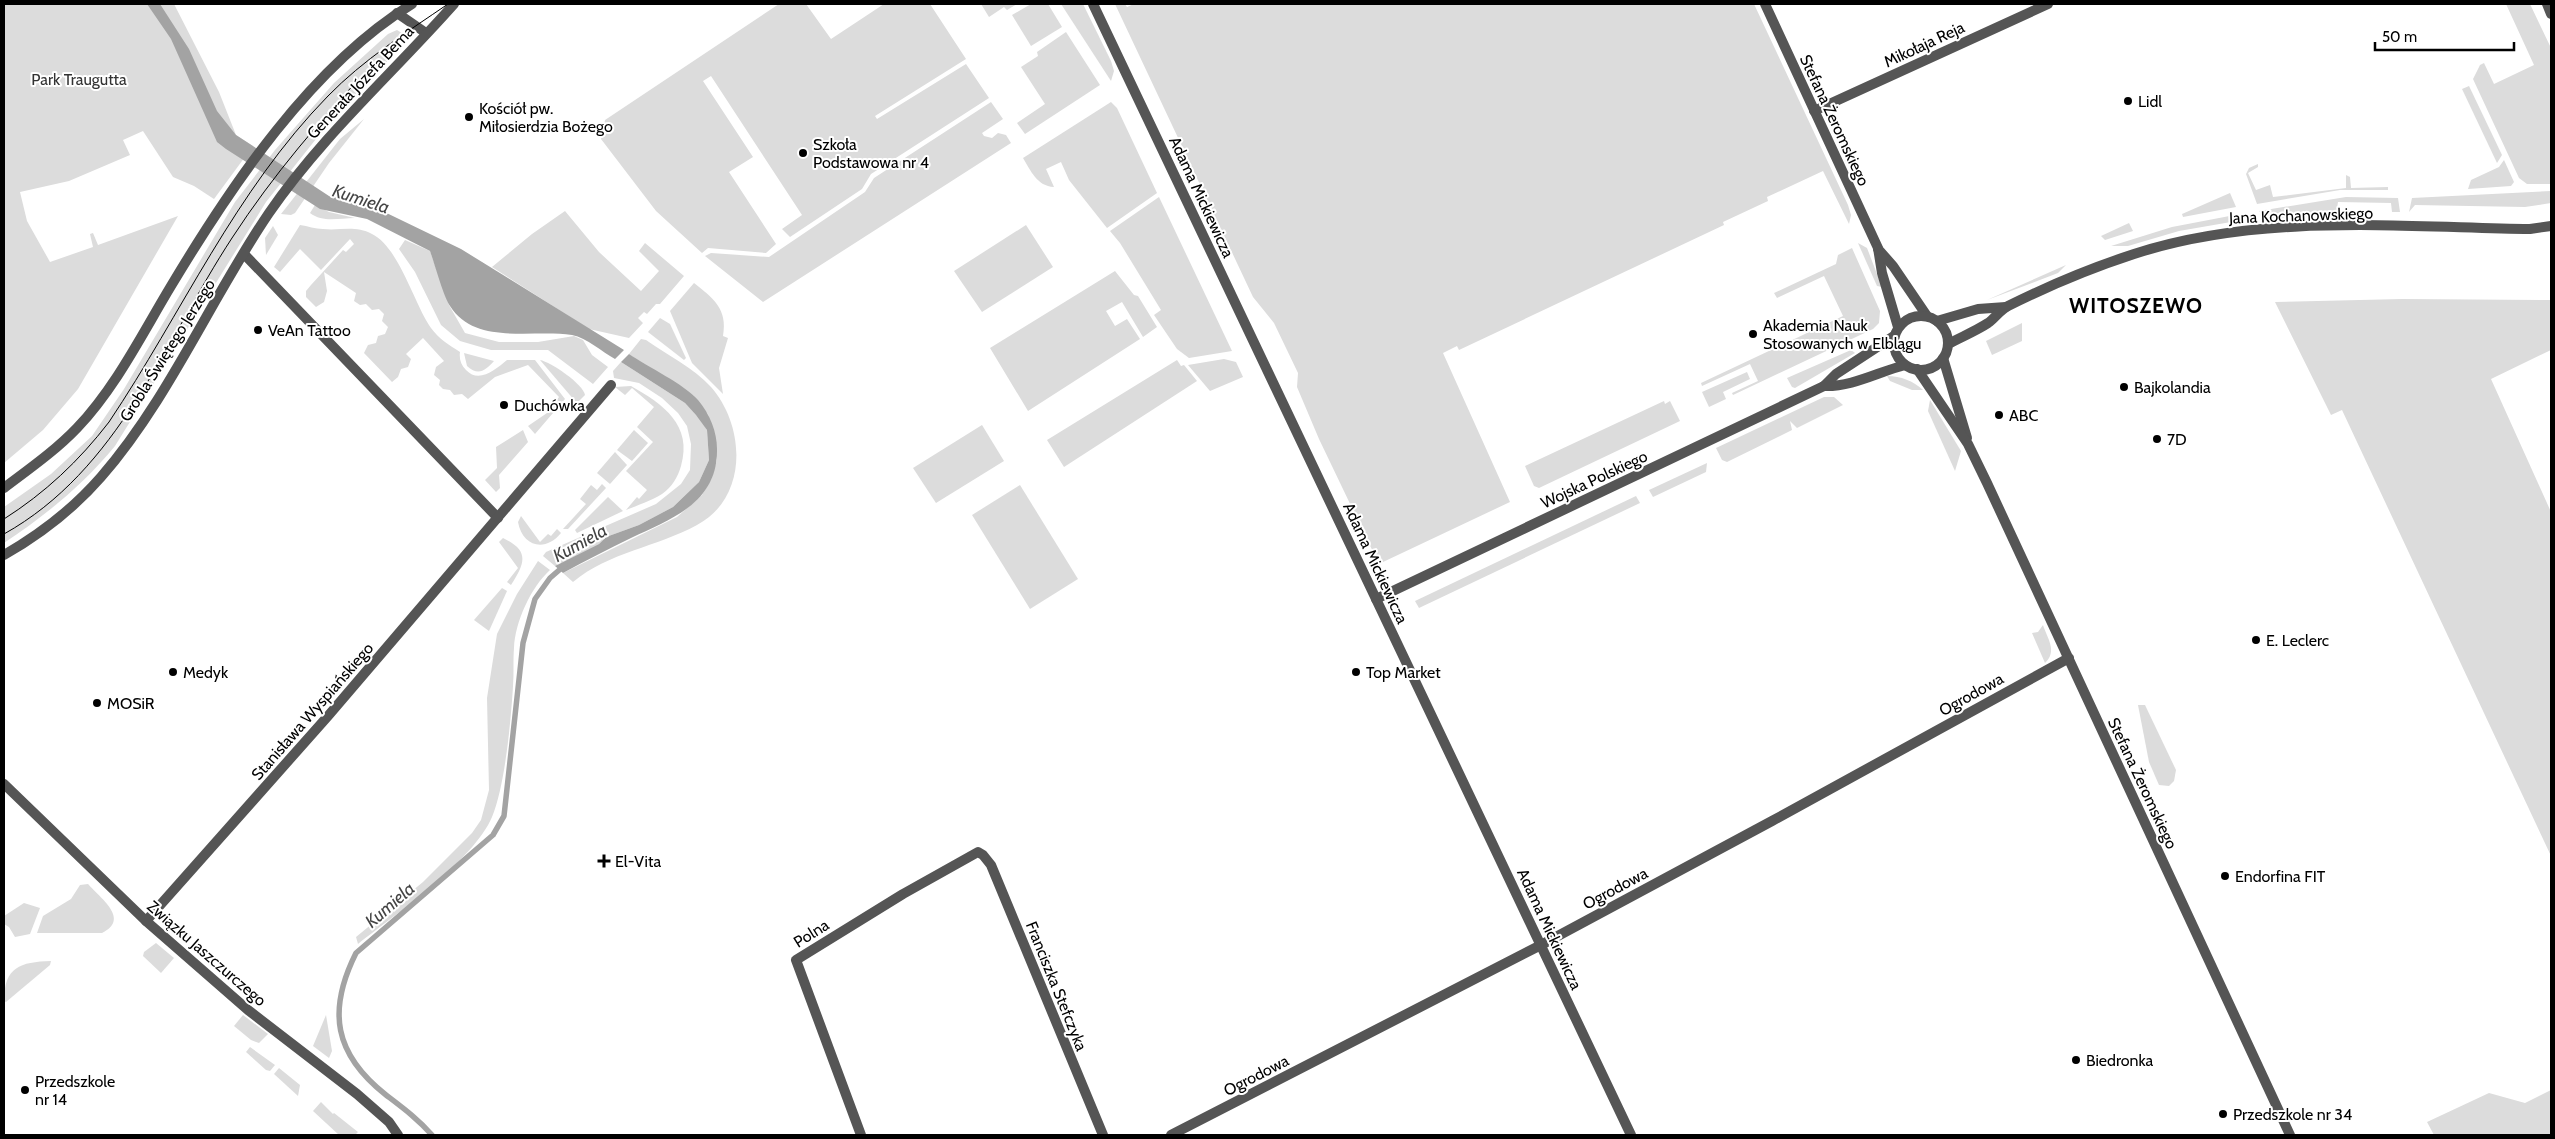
<svg xmlns="http://www.w3.org/2000/svg" width="2555" height="1139" font-family="Cabin,sans-serif">
<style>
.green{fill:#dcdcdc}
.water{fill:#a3a3a3}
.lines{fill:none;stroke-linecap:round;stroke-linejoin:round}
.stream{stroke:#a3a3a3;stroke-width:5.5}
.minor{stroke:#555;stroke-width:10}
.tertiary{stroke:#555;stroke-width:10}
.tram{stroke:#000;stroke-width:1}
.poi-dot{fill:#000;stroke:#fff;stroke-width:2}
.labels{text-anchor:middle;stroke-width:4;stroke-linejoin:round;paint-order:stroke}
.street-label{font-size:16px;fill:#000;stroke:#fff}
.park-label{font-size:16px;fill:#333;stroke:#fff}
.poi-label{font-size:16px;fill:#000;stroke:#fff;text-anchor:start}
.water-label{font-size:18px;font-style:italic;fill:#444;stroke:#fff}
.district-label{font-size:21px;font-weight:bold;letter-spacing:1px;fill:#000;stroke:#fff}
</style>
<rect width="100%" height="100%" fill="#fff"/>
<g class="green">
<polygon points="4,4 174,4 219,92 236,135 253,146 214,199 194,186 173,177 143,131 123,140 130,155 69,181 20,192 27,221 50,262 93,247 90,234 93,233 98,245 178,216 78,389 43,430 4,463"/>
<polygon points="779,4 806,4 831,39 884,4 930,4 966,59 875,116 877,119 966,64 989,98 871,174 862,189 790,237 782,229 802,215 711,76 703,81 753,157 729,172 776,244 766,253 708,248 702,253 656,211 601,139 605,120"/>
<polygon points="981,4 1017,4 1007,10 1004,7 989,17"/>
<polygon points="1031,4 1048,4 1062,27 1031,46 1012,15"/>
<polygon points="1061,4 1083,4 1111,61 1114,71 1111,81"/>
<polygon points="1115,4 1125,4 1127,7 1134,4 1754,4 1848,205 1851,215 1849,224 1823,171 1767,197 1768,201 1723,222 1724,225 1459,350 1457,346 1443,353 1510,502 1383,562 1376,558 1319,439 1297,387 1298,373 1274,323 1253,297"/>
<polygon points="2506,4 2530,4 2551,48 2551,184 2527,184 2519,178 2473,79 2480,65 2484,63 2494,84 2534,65"/>
<path d="M 397,30 L 405,35 L 406,42 L 335,115 L 266,202 L 115,446 C 83,485 46,515 4,543 L 4,507 L 51,474 L 92,436 L 124,389 L 235,202 L 275,150 L 334,83 L 388,34 Z"/>
<polygon points="1066,32 1100,85 1025,134 1017,123 1045,104 1021,67 1038,56 1037,52"/>
<polygon points="2469,86 2502,155 2497,163 2462,89"/>
<polygon points="991,102 1003,119 982,133 984,136 992,138 998,133 1006,135 1011,143 763,302 705,256 711,253 769,257 865,192 874,178"/>
<path d="M 1111,102 L 1117,108 L 1157,193 L 1107,228 L 1069,180 L 1061,162 L 1046,169 L 1054,187 C 1037,186 1031,171 1023,158 Z"/>
<polygon points="364,119 329,163 295,213 291,215 281,214 340,139"/>
<polygon points="2504,160 2514,182 2511,186 2468,189 2471,180 2499,167"/>
<polygon points="2258,164 2258,167 2248,173 2256,190 2270,185 2273,197 2346,188 2346,175 2350,177 2351,188 2388,187 2388,190 2340,190 2257,204 2246,174 2249,168"/>
<polygon points="2551,191 2551,203 2525,207 2415,205 2409,212 2412,198"/>
<polygon points="2230,193 2236,207 2183,217 2182,214"/>
<polygon points="1159,197 1232,351 1189,358 1177,349 1154,315 1161,310 1120,243 1110,231"/>
<polygon points="2346,197 2398,198 2400,212 2392,212 2391,203 2338,202 2336,215 2269,218 2259,211"/>
<path d="M 315,205 L 329,212 L 355,218 C 339,218 323,223 310,213 Z"/>
<polygon points="565,211 599,252 641,291 659,271 639,251 645,243 684,276 660,304 656,304 647,314 644,312 638,318 643,323 629,338 589,329 492,267 532,234"/>
<polygon points="2240,214 2231,222 2179,231 2128,246 2111,246 2172,227"/>
<polygon points="2129,223 2133,231 2105,240 2101,236"/>
<path d="M 300,225 C 308,226 315,229 323,229 C 340,231 355,225 372,234 C 399,247 414,304 431,328 C 438,338 449,345 460,352 C 459,359 461,365 466,370 C 479,384 496,369 507,360 L 535,360 L 565,399 L 535,434 L 528,426 L 547,413 L 559,397 L 528,365 L 495,377 L 468,399 L 462,394 L 454,395 L 450,390 L 443,389 L 439,385 L 440,380 L 434,375 L 436,367 L 444,361 L 423,338 L 406,354 L 411,359 L 408,367 L 401,369 L 398,377 L 392,382 L 364,353 L 368,345 L 376,343 L 378,336 L 385,334 L 388,327 L 382,321 L 384,314 L 379,309 L 372,310 L 366,304 L 360,305 L 354,301 L 356,293 L 324,272 L 327,291 L 324,302 L 316,307 L 306,297 L 306,291 L 311,285 L 343,250 L 346,252 L 354,244 L 350,239 L 321,270 L 300,249 L 280,272 L 274,267 Z"/>
<polygon points="1026,225 1053,267 982,312 954,271"/>
<polygon points="273,226 278,235 266,255 265,238"/>
<polygon points="405,240 430,251 449,305 465,333 499,342 538,342 574,336 583,340 592,355 608,367 593,384 548,350 491,350 460,341 441,325 415,272 399,249"/>
<polygon points="1858,243 1867,248 1882,287 1877,286"/>
<polygon points="1852,248 1880,311 1879,323 1873,329 1733,395 1732,393 1758,381 1750,364 1702,386 1701,383 1843,316 1824,276 1777,298 1774,293 1836,264 1838,255"/>
<polygon points="2066,265 2058,273 1987,300"/>
<polygon points="1115,271 1134,295 1138,296 1157,327 1143,337 1122,302 1106,311 1115,326 1127,319 1140,339 1028,411 990,348"/>
<path d="M 694,283 C 713,298 728,309 723,336 L 728,338 L 719,368 L 723,394 L 692,363 L 670,311 Z"/>
<polygon points="2402,299 2551,300 2551,350 2491,379 2551,512 2551,856 2342,410 2331,415 2275,302"/>
<polygon points="660,318 670,324 686,358 684,360 648,332"/>
<polygon points="2022,323 2022,341 1992,355 1986,341"/>
<path d="M 641,339 L 646,340 C 667,355 694,368 711,387 C 746,427 748,498 697,525 C 657,547 609,552 573,582 L 563,573 L 677,517 L 702,495 L 711,480 L 717,460 L 708,414 L 629,354 Z"/>
<polygon points="1851,350 1855,353 1795,388 1792,387 1787,378"/>
<path d="M 464,353 L 494,361 C 485,371 478,376 467,366 Z"/>
<polygon points="1224,359 1236,362 1243,377 1210,391 1188,365"/>
<path d="M 540,360 C 551,362 583,384 585,395 L 579,401 L 575,401 Z"/>
<polygon points="1177,360 1181,366 1184,365 1197,381 1064,467 1047,440"/>
<polygon points="621,362 685,403 702,421 707,430 709,460 699,482 673,507 639,525 606,537 599,544 555,566 543,556 546,552 656,504 681,484 690,470 691,444 687,426 678,413 662,398 639,383 614,378 613,371"/>
<polygon points="1747,372 1750,379 1723,392 1726,399 1709,407 1702,392"/>
<path d="M 1887,376 C 1901,376 1913,381 1923,390 L 1912,390 L 1890,381 Z"/>
<path d="M 631,386 C 663,404 693,425 681,466 C 678,477 672,487 662,494 C 651,501 638,505 626,510 L 637,497 L 639,499 L 647,490 L 626,471 L 653,442 L 637,427 L 654,407 L 632,388 L 625,395 L 615,387 Z"/>
<polygon points="1824,397 1834,397 1843,405 1797,428 1790,421 1792,430 1727,462 1722,460 1716,448"/>
<polygon points="1930,400 1961,451 1955,471 1928,411"/>
<polygon points="1664,401 1665,404 1670,401 1680,421 1539,488 1534,486 1525,466"/>
<polygon points="982,425 1004,461 936,503 913,468"/>
<polygon points="523,430 528,442 499,475 500,488 496,492 485,480 497,468 496,447"/>
<polygon points="634,430 648,443 632,461 617,450"/>
<polygon points="615,452 627,465 610,484 597,473"/>
<polygon points="1707,463 1706,472 1653,497 1649,490"/>
<polygon points="602,484 606,488 568,529 563,529 586,504 580,499 591,485 597,490"/>
<polygon points="1020,485 1078,579 1030,609 972,515"/>
<polygon points="1636,496 1640,503 1419,608 1415,601"/>
<polygon points="608,497 623,511 577,533 575,530"/>
<path d="M 521,516 L 540,542 L 548,534 L 551,536 L 557,529 L 561,533 C 545,553 522,546 518,522 Z"/>
<path d="M 503,538 C 530,551 525,563 511,585 L 507,582 L 518,568 L 499,542 Z"/>
<path d="M 538,561 L 550,570 C 531,587 515,622 514,648 C 513,660 514,673 513,686 C 511,720 505,786 492,817 C 474,860 396,914 358,944 L 356,937 L 423,882 L 472,833 L 481,820 L 489,790 L 487,698 L 497,634 L 517,594 Z"/>
<polygon points="502,588 507,591 489,631 474,620"/>
<path d="M 2043,625 C 2047,638 2058,651 2045,663 L 2032,633 L 2038,632 Z"/>
<polygon points="2138,705 2145,705 2176,770 2174,781 2169,786 2159,785 2149,762"/>
<path d="M 88,884 C 100,898 131,919 102,933 L 37,933 L 43,916 L 71,899 L 80,885 Z"/>
<polygon points="24,903 40,908 30,934 15,937 9,927 4,924 4,916"/>
<polygon points="156,943 174,958 161,973 143,956 144,952"/>
<path d="M 51,961 L 50,965 L 6,1002 L 4,1001 C 4,967 20,962 51,961 Z"/>
<polygon points="243,1015 268,1034 259,1043 251,1040 234,1026"/>
<polygon points="326,1015 332,1051 329,1058 313,1046"/>
<polygon points="250,1047 275,1065 270,1071 266,1070 246,1052"/>
<polygon points="279,1068 300,1085 298,1096 274,1074"/>
<polygon points="2551,1090 2551,1135 2434,1135 2427,1122 2489,1093 2525,1103"/>
<polygon points="321,1102 333,1114 334,1113 358,1132 355,1135 339,1135 313,1111"/>
</g>
<g class="water">
<path d="M 147,4 L 160,4 L 189,49 L 217,111 L 236,135 L 329,196 L 370,205 L 461,249 L 624,350 L 615,359 C 602,352 587,338 572,335 C 533,329 475,346 450,306 C 443,295 435,265 430,251 L 367,219 L 320,209 L 226,149 L 217,142 L 171,39 Z"/>
<path d="M 629,354 C 648,367 684,384 698,400 C 710,414 717,432 717,449 C 718,503 671,519 631,538 C 608,549 585,561 563,573 L 555,566 L 599,544 L 606,537 L 639,525 L 673,507 L 699,482 L 709,460 L 707,430 L 696,415 L 685,403 L 621,362 Z"/>
</g>
<g class="lines">
<path class="stream" d="M 432,1135 C 418,1119 403,1108 386,1095 C 334,1054 327,1011 356,953 L 493,835 L 504,816 L 523,643 L 535,599 L 550,578 L 565,565"/>
<g class="minor">
<polyline points="1765,4 1878,248 1882,273 1898,327"/>
<polyline points="2547,4 2551,14"/>
<polyline points="1814,111 2048,4"/>
<polyline points="1878,249 1893,266 1927,316"/>
<polyline points="244,254 498,518"/>
<circle cx="1921" cy="343" r="27"/>
<polyline points="1937,321 1978,309 2006,307"/>
<path d="M 1948,344 C 1961,337 1976,331 1988,323 C 1995,318 2000,310 2008,306 C 2048,286 2091,268 2134,254 C 2259,213 2400,227 2530,229 L 2551,226"/>
<polyline points="1943,358 1967,438"/>
<polyline points="1917,369 1968,444 1987,483 2290,1135"/>
<path d="M 1824,386 C 1852,387 1878,372 1905,365"/>
<polyline points="1376,599 1824,386 1836,374 1894,336"/>
<polyline points="146,921 328,716 611,385"/>
<polyline points="861,1135 796,960 903,894 978,852 983,855 991,865 1103,1135"/>
<polyline points="1171,1135 1541,945 1772,821 2069,658"/>
</g>
<g class="tertiary">
<polyline points="1093,4 1631,1135"/>
<polyline points="397,13 426,33"/>
<path d="M 4,488 C 29,469 55,451 77,428 C 116,387 142,334 171,286 C 231,186 311,66 412,4"/>
<path d="M 4,555 C 39,535 74,508 101,477 C 169,399 211,298 269,213 C 322,136 392,74 454,4"/>
<polyline points="4,784 146,921 248,1010 357,1094 389,1122 398,1135"/>
</g>
<g class="tram">
<path d="M 4,519 C 45,493 79,461 109,422 C 182,313 235,191 328,96 C 363,60 407,32 448,4"/>
<path d="M 4,534 C 119,470 164,342 232,238 C 273,175 321,119 373,64"/>
</g>
</g>
<g class="poi-dot">
<circle cx="2128" cy="101" r="5"/>
<circle cx="469" cy="117" r="5"/>
<circle cx="803" cy="153" r="5"/>
<circle cx="258" cy="330" r="5"/>
<circle cx="1753" cy="334" r="5"/>
<circle cx="2124" cy="387" r="5"/>
<circle cx="504" cy="405" r="5"/>
<circle cx="1999" cy="415" r="5"/>
<circle cx="2157" cy="439" r="5"/>
<circle cx="2256" cy="640" r="5"/>
<circle cx="173" cy="672" r="5"/>
<circle cx="1356" cy="672" r="5"/>
<circle cx="97" cy="703" r="5"/>
<path d="M601.5 853.5h5v5h5v5h-5v5h-5v-5h-5v-5h5z"/>
<circle cx="2225" cy="876" r="5"/>
<circle cx="2076" cy="1060" r="5"/>
<circle cx="25" cy="1090" r="5"/>
<circle cx="2223" cy="1114" r="5"/>
</g>
<g class="labels">
<g class="street-label">
<text transform="translate(1924 44) rotate(-25)" y="6">Mikołaja Reja</text>
<text transform="translate(360 82) rotate(-47)" y="6">Generała Józefa Bema</text>
<text transform="translate(1835 120) rotate(65)" y="6">Stefana Żeromskiego</text>
<text transform="translate(1202 197) rotate(65)" y="6">Adama Mickiewicza</text>
<text transform="translate(2301 215) rotate(-2)" y="6">Jana Kochanowskiego</text>
<text transform="translate(167 350) rotate(-58)" y="6">Grobla Świętego Jerzego</text>
<text transform="translate(1594 479) rotate(-25)" y="6">Wojska Polskiego</text>
<text transform="translate(1376 563) rotate(65)" y="6">Adama Mickiewicza</text>
<text transform="translate(1971 694) rotate(-29)" y="6">Ogrodowa</text>
<text transform="translate(312 711) rotate(-49)" y="6">Stanisława Wyspiańskiego</text>
<text transform="translate(2143 783) rotate(65)" y="6">Stefana Żeromskiego</text>
<text transform="translate(1615 888) rotate(-28)" y="6">Ogrodowa</text>
<text transform="translate(1550 929) rotate(65)" y="6">Adama Mickiewicza</text>
<text transform="translate(811 933) rotate(-32)" y="6">Polna</text>
<text transform="translate(207 953) rotate(41)" y="6">Związku Jaszczurczego</text>
<text transform="translate(1057 986) rotate(68)" y="6">Franciszka Stefczyka</text>
<text transform="translate(1256 1075) rotate(-27)" y="6">Ogrodowa</text>
</g>
<g class="park-label">
<text x="79" y="85">Park Traugutta</text>
</g>
<g class="poi-label">
<text x="2138" y="107">Lidl</text>
<text x="479" y="114">Kościół pw.<tspan x="479" dy="18">Miłosierdzia Bożego</tspan></text>
<text x="813" y="150">Szkoła<tspan x="813" dy="18">Podstawowa nr 4</tspan></text>
<text x="1763" y="331">Akademia Nauk<tspan x="1763" dy="18">Stosowanych w Elblągu</tspan></text>
<text x="268" y="336">VeAn Tattoo</text>
<text x="2134" y="393">Bajkolandia</text>
<text x="514" y="411">Duchówka</text>
<text x="2009" y="421">ABC</text>
<text x="2167" y="445">7D</text>
<text x="2266" y="646">E. Leclerc</text>
<text x="183" y="678">Medyk</text>
<text x="1366" y="678">Top Market</text>
<text x="107" y="709">MOSiR</text>
<text x="615" y="867">El-Vita</text>
<text x="2235" y="882">Endorfina FIT</text>
<text x="2086" y="1066">Biedronka</text>
<text x="35" y="1087">Przedszkole<tspan x="35" dy="18">nr 14</tspan></text>
<text x="2233" y="1120">Przedszkole nr 34</text>
</g>
<g class="water-label">
<text transform="translate(361 199) rotate(18)" y="6">Kumiela</text>
<text transform="translate(580 543) rotate(-29)" y="6">Kumiela</text>
<text transform="translate(390 905) rotate(-41)" y="6">Kumiela</text>
</g>
<g class="district-label">
<text x="2136" y="313">WITOSZEWO</text>
</g>
</g>
<rect width="2555" height="1139" fill="none" stroke="#000000" stroke-width="10"/>
<path d="M2375 42v8h139v-8" fill="none" stroke="#000000" stroke-width="2.5"/>
<text x="2382" y="42" font-size="15" fill="#000000" stroke="#ffffff" stroke-width="4" paint-order="stroke">50 m</text>
</svg>
